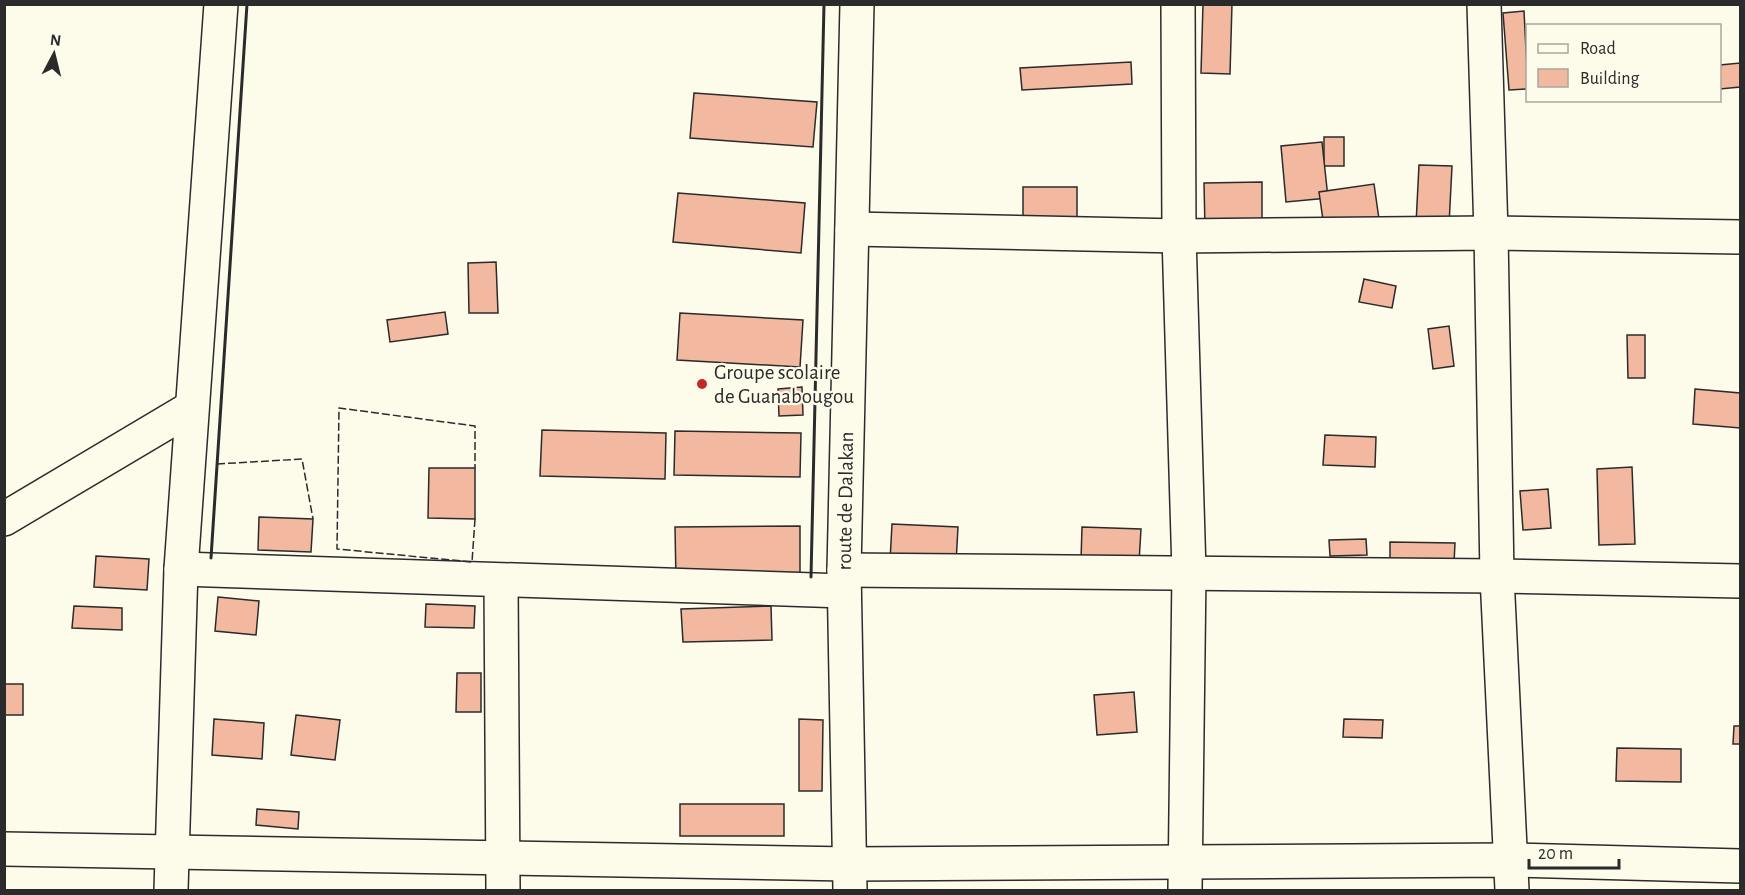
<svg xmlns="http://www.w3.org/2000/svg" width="1745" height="895" font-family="'Alegreya Sans',sans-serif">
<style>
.building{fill:#f2b8a0;stroke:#2b2b2b;stroke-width:1.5}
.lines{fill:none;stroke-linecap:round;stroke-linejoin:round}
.minor-casing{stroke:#2b2b2b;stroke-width:36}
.minor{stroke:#fdfbea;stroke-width:33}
.fence{stroke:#2b2b2b;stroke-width:1.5;stroke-dasharray:8 3;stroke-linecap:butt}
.wall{stroke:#2b2b2b;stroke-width:3}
.poi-dot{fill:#c62828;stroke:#fdfbea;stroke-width:2}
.labels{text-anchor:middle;stroke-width:4.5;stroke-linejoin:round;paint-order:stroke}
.poi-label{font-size:21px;fill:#2b2b2b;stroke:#fdfbea;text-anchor:start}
.street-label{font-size:21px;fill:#2b2b2b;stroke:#fdfbea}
</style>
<rect width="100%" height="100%" fill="#fdfbea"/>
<g class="building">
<polygon points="1203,4 1232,4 1230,74 1201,73"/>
<polygon points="1524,11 1528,89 1509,90 1503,13"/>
<polygon points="1131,62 1132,84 1022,90 1020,68"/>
<polygon points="1740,63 1740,87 1720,89 1720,65"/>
<polygon points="694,93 817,102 813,147 690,138"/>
<rect x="1324" y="137" width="20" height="29"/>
<polygon points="1322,142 1328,198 1286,202 1281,146"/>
<polygon points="1419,165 1452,166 1449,225 1416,224"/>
<polygon points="1262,182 1262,227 1205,228 1204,183"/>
<polygon points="1374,184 1379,219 1324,227 1319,192"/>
<polygon points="1023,187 1077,187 1077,217 1023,218"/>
<polygon points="678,193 805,203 801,253 673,242"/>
<polygon points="496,262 498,313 469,313 468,263"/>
<polygon points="1364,279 1396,286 1392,308 1359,302"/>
<polygon points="445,312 448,334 390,342 387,320"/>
<polygon points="680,313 803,320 800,367 677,360"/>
<polygon points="1449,326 1454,366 1433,369 1428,329"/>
<polygon points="1627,335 1645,335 1645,378 1628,378"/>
<polygon points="802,387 803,415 779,416 778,389"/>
<polygon points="1695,389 1740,393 1740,428 1693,424"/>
<polygon points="542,430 666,433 665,479 540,476"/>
<polygon points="675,431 801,433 800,477 674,475"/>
<polygon points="1325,435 1376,437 1375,467 1323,465"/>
<polygon points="1632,467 1635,544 1599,545 1597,469"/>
<polygon points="429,468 475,468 475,519 428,518"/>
<polygon points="1548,489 1551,528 1523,530 1520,491"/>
<polygon points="259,517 313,519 311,552 258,550"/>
<polygon points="892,524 958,527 956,563 890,561"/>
<polygon points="800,526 800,580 676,580 675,527"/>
<polygon points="1082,527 1141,529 1139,562 1081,560"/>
<polygon points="1366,539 1367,555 1330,556 1329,540"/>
<polygon points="1390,542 1455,543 1454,563 1390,562"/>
<polygon points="96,556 149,559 147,590 94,587"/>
<polygon points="218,597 259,601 256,635 215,631"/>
<polygon points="426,604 475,606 474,628 425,627"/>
<polygon points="74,606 122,608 122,630 72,628"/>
<polygon points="771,606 772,640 683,642 681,609"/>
<polygon points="457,673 481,673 481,712 456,712"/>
<rect x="4" y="684" width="19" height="31"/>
<polygon points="1134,692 1137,732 1097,735 1094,695"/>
<polygon points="296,715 340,720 335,760 291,755"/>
<polygon points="214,719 264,723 262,759 212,755"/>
<polygon points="799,719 823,720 822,791 799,791"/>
<polygon points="1344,719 1383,720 1382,738 1343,737"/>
<polygon points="1734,726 1740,726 1740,744 1733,744"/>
<polygon points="1617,748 1681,749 1681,782 1616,781"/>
<rect x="680" y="804" width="104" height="32"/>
<polygon points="257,809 299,812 298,829 256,825"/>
</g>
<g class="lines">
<g class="minor-casing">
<g id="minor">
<polyline points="1178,4 1179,236 1189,572 1185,890"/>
<polyline points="1484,4 1491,233 1497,576 1512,890"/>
<polyline points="852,229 1179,236 1491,233 1740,237"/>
<polyline points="4,519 191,408"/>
<polyline points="181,569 844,591"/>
<polyline points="844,570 1497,576 1740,581"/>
<polyline points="501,582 503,890"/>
<polyline points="4,849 849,864 1511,860 1740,866"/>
<polyline points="171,890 181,569 221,4"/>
<polyline points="850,890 844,570 857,4"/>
</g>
</g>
<use href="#minor" class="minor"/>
<g class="fence">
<polyline points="217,464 302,459 313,519"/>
<polyline points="475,519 472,562 337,549 339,408 475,426 475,468"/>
</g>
<g class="wall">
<polyline points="211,558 247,4"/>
<polyline points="811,577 824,4"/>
</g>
</g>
<circle class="poi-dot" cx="702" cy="384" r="6"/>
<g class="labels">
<g class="poi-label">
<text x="714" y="379">Groupe scolaire<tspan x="714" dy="24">de Guanabougou</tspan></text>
</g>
<g class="street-label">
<text transform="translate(845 501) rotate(-89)" y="7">route de Dalakan</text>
</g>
</g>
<rect width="1745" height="895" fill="none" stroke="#2b2b2b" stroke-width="12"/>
<rect x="1526" y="24" width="195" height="78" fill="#fdfbea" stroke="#a9a89e" stroke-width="1.5"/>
<rect x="1538" y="44" width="30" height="9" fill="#fdfbea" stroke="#a9a89e" stroke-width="1.5"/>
<text x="1580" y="54" font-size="18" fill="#2b2b2b">Road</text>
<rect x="1538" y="69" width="30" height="18" fill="#f2b8a0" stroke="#a9a89e" stroke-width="1.5"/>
<text x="1580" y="84" font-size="18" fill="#2b2b2b">Building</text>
<g transform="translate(54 54) rotate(7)" stroke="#fdfbea" stroke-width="4.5" paint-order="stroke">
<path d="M0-4.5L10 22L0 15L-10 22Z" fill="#2b2b2b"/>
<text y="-9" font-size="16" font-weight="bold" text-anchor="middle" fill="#2b2b2b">N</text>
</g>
<path d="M1529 859v9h90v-9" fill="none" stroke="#2b2b2b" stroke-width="3"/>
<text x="1538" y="859" font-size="18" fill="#2b2b2b" stroke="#fdfbea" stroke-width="4.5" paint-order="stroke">20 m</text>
</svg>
